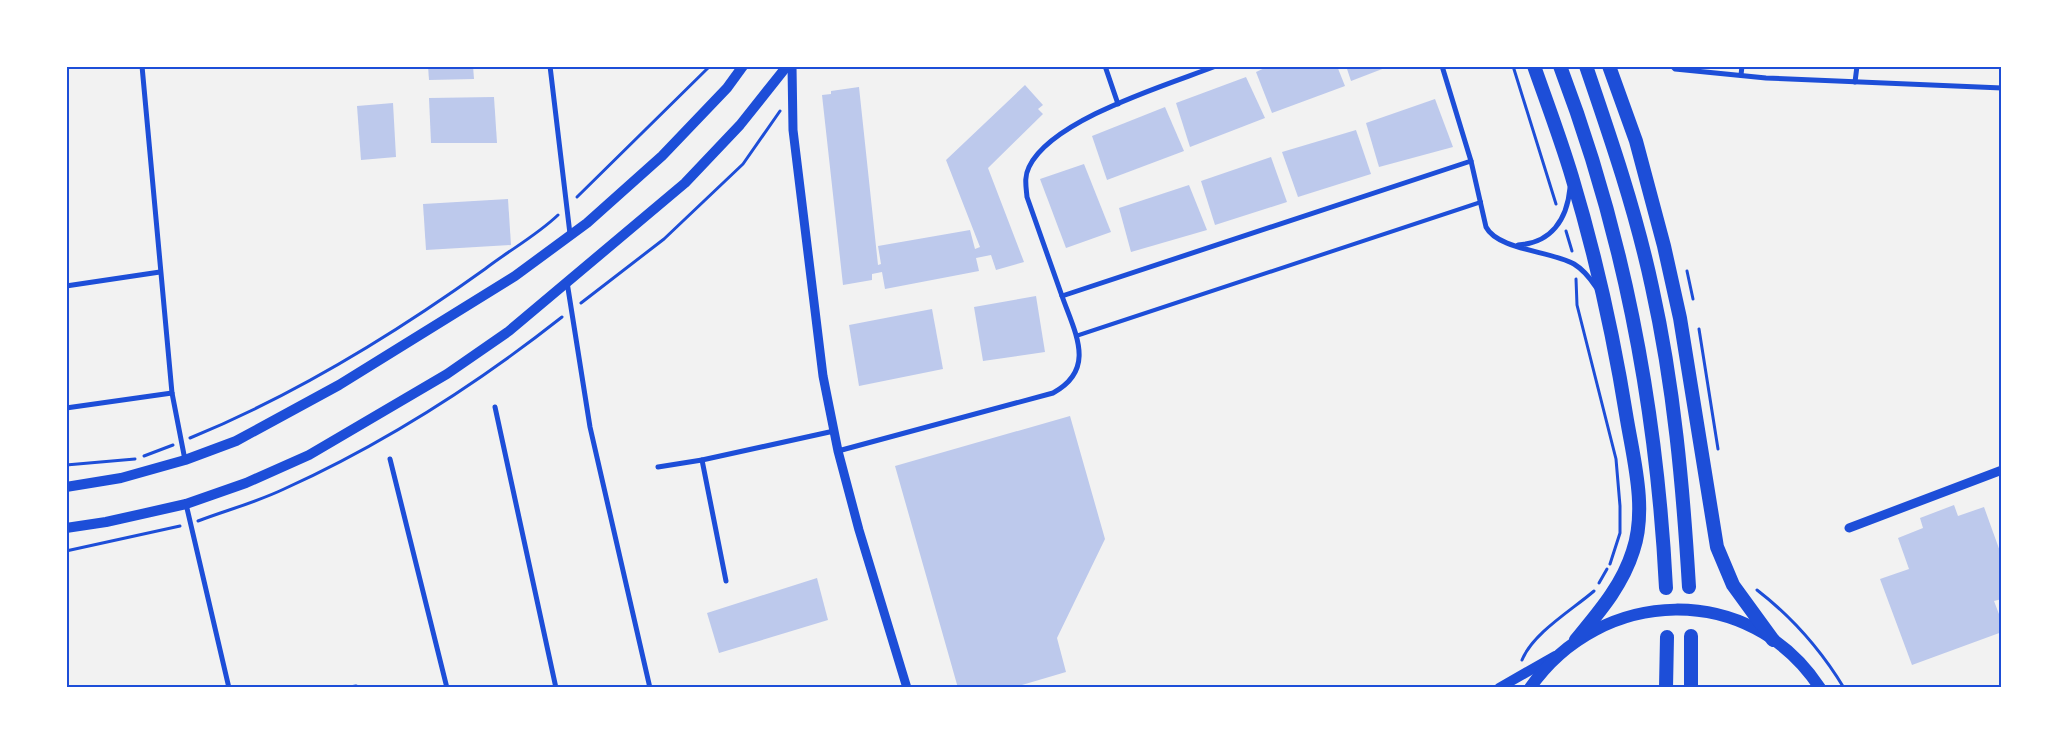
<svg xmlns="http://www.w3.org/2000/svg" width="2068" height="754" font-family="'Open Sans',sans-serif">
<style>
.building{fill:#bdc9ec}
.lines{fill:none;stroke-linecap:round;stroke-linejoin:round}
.path{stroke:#1d4ed8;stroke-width:3}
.service{stroke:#1d4ed8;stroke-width:4}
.minor{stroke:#1d4ed8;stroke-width:5}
.tertiary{stroke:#1d4ed8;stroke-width:9}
.secondary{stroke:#1d4ed8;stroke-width:10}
.primary{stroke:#1d4ed8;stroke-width:12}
.trunk{stroke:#1d4ed8;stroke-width:14}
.neatline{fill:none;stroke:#1d4ed8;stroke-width:2}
</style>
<rect width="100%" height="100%" fill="#f2f2f2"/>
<g class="building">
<polygon points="428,66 473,66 474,79 429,80"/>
<polygon points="1269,66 1337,66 1345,86 1272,113 1256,72"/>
<polygon points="1346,66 1390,66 1351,81"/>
<polygon points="1246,77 1265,118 1190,147 1176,103"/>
<polygon points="1025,85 1043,105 1038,109 1043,114 988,168 1024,262 996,270 991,255 976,258 979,271 885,289 882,272 872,274 872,280 843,285 822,95 831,94 831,91 859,87 878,265 881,264 878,246 970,230 975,249 980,247 946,160"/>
<polygon points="494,97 497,143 431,143 429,98"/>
<polygon points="1435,99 1453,147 1379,167 1366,123"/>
<polygon points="393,103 396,157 361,160 357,106"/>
<polygon points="1165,107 1184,151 1107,180 1092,136"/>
<polygon points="1356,130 1371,174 1298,197 1282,152"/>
<polygon points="1271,157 1287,202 1215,225 1201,181"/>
<polygon points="1084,164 1111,232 1066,248 1040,179"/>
<polygon points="1189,185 1207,230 1131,252 1119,208"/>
<polygon points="508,199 511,245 426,250 423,204"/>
<polygon points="1036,296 1045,352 983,361 974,307"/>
<polygon points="932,309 943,369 859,386 849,325"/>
<polygon points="1070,416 1105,539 1057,638 1066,672 1012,688 958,688 895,466"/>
<polygon points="1954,505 1958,516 1984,507 2002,557 2002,599 1994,601 2002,622 2002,632 1912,665 1880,579 1909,569 1898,538 1923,528 1920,518"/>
<polygon points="817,578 828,620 719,653 707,613"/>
</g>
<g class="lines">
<g class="path">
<polyline points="1513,66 1556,204"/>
<polyline points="577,197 710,66"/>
<polyline points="1566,231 1572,251"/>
<polyline points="1687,271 1693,299"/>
<polyline points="1576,279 1577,305 1616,459 1620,506 1620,533 1610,564"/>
<polyline points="581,303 664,239 743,164 780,111"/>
<polyline points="1699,329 1718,449"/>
<path d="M 190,438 C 295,395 393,335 485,269 C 508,251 536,236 558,215"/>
<polyline points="144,456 173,445"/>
<polyline points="66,465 135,459"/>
<path d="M 198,521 C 227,510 257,502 284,489 C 383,444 477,384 562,317"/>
<polyline points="66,551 180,526"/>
<polyline points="1599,583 1607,569"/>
<path d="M 1757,590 C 1792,617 1821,650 1844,688"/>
<path d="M 1522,660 C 1533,633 1572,610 1594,591"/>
</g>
<polyline class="service" points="1076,336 1481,202"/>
<g class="minor">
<polyline points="142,66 172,393 185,460"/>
<polyline points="550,66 570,234"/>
<polyline points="1105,66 1118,104"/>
<path d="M 1442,66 L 1471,161 L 1486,227 C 1498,250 1551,251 1574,264 C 1584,270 1590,278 1596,287"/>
<polyline points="1672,66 1675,69 1766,78 2002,88"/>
<polyline points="1741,75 1742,66"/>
<polyline points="1855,82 1857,66"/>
<path d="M 1518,245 C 1551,243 1567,220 1570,188"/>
<polyline points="567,282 590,427 650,688"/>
<polyline points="66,286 160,272"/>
<path d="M 1062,296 L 1027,197 C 1026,186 1024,177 1029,167 C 1052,119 1167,85 1216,66"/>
<polyline points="495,407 556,688"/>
<polyline points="66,408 172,393"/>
<path d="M 838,451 L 1053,393 C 1097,369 1075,333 1062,296 L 1471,161"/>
<polyline points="390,459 447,688"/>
<polyline points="658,467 702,460"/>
<polyline points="186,504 229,688"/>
<polyline points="726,581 702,460 834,431"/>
<polyline points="350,688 356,687"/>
</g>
<g class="tertiary">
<polyline points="792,66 793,130 823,376 838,451 859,530 907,688"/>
<polyline points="1849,528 2002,470"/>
</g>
<g class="secondary">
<polyline points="66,487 121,478 185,460 236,441 339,385 515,276 587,223 662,156 727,88 743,66"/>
<polyline points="66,528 106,522 186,504 246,483 309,455 447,374 509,331 685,183 740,125 787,66"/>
<polyline points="1499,688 1555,656"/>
</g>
<path class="primary" d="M 1530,688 C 1601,586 1750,581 1820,688"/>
<g class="trunk">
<path d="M 1534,66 C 1547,103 1561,140 1572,177 C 1596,257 1614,338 1627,420 C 1634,461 1647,510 1633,551 C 1622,586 1599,612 1576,640"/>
<path d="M 1560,66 C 1624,234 1657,410 1666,588"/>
<path d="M 1586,66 C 1611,139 1636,212 1652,287 C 1674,386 1683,486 1689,587"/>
<polyline points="1609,66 1636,141 1664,246 1680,318 1717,547 1733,585 1773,640"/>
<polyline points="1666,688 1667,637"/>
<polyline points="1691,688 1691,636"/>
</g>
</g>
<rect width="2068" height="754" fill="none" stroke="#ffffff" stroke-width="135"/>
<rect x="68" y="68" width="1932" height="618" class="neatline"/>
</svg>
